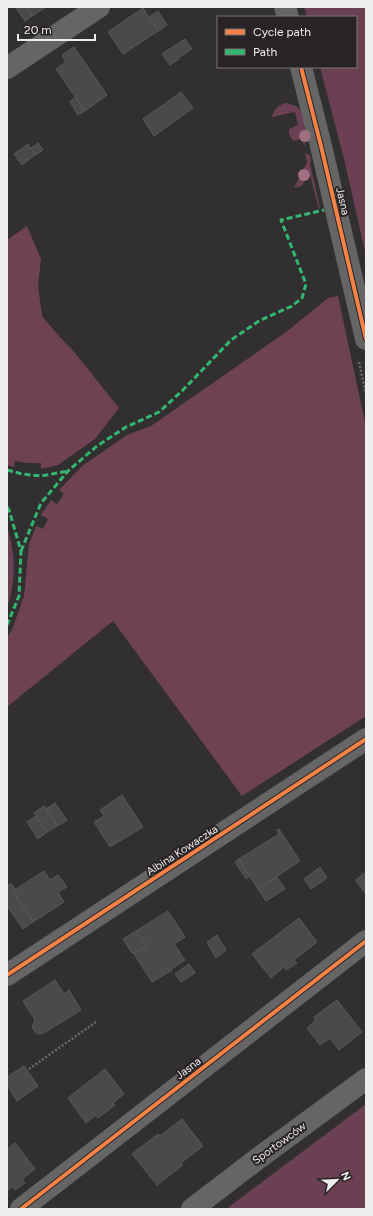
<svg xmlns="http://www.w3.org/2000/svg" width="373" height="1216" font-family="Figtree,sans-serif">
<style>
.green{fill:#6a4052}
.forest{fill:#6e4253}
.building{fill:#4b4a49;stroke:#595858}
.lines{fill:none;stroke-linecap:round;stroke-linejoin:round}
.path{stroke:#6c6a6c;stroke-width:2.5;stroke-dasharray:2 2;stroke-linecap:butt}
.minor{stroke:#666565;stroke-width:22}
.quiet{stroke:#33b770;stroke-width:3;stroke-dasharray:6 3;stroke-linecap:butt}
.cycleway-casing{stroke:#282426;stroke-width:6}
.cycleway{stroke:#f48246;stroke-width:4}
.tree{fill:#9e7082}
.labels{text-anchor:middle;stroke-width:4;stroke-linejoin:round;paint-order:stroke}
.street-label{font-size:11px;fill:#f0edee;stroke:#282426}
</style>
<rect width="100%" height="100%" fill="#312f30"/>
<g class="green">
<polygon points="304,7 366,7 366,256 345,163 320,67 356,67 356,17 307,17"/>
<path d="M 286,103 L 296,106 L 302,111 L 308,134 L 304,147 L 302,139 L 293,141 L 289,134 L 289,129 L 298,125 L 295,112 L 272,117 C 274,109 278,105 286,103 Z"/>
<polygon points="305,153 310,155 311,161 310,164 320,207 319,209 309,171 302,186 294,188 307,162"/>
<path d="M 7,527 C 16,552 16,583 7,608 Z"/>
<polygon points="366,1104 366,1209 226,1209"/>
</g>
<g class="forest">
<polygon points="27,226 41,259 38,285 42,316 59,336 75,353 119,408 95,439 58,465 41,469 41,463 28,463 15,461 14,467 7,465 7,240"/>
<polygon points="338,296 366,427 366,716 242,796 113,621 7,707 7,638 13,627 24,596 29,544 36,526 43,529 48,519 41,515 51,500 57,504 64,494 59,490 82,466 127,435 151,426 286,332 328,298"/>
</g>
<g class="building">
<polygon points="15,7 26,7 32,16 25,21"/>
<polygon points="26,7 46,7 32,16"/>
<polygon points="143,8 158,31 123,54 108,32"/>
<polygon points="158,11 167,25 159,31 149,17"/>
<polygon points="185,39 192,49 178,58 179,59 170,65 162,54"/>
<polygon points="74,47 107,95 85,111 56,69 66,62 62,55"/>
<polygon points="181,92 193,108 154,136 143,119"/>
<polygon points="75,97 85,111 78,115 70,102"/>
<polygon points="38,143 43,150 35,155 31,148"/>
<polygon points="28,144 35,155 22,165 14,154"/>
<polygon points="122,795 143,827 110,847 94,822 104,816 100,810"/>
<polygon points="55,803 67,820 57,826 46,809"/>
<polygon points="44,806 57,826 47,832 34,813"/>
<polygon points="36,816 47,832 38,839 27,822"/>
<polygon points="279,829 300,861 258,889 239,859 279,834 277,830"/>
<polygon points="239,859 249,877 246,879 235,862"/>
<polygon points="320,867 327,878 311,889 304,879"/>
<polygon points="44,871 50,880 58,875 67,887 58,892 64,902 33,922 13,891"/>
<polygon points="366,872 366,880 359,885 356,881 357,880 356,880"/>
<polygon points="277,877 285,889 266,901 258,889"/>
<polygon points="366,880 366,894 359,885"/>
<polygon points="11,883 15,890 13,891 33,922 23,929 7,906 7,886"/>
<polygon points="168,911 185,937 174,944 185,960 171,969 172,970 152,982 134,954 147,946 136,931"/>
<polygon points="299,918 317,942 294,960 297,963 286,970 284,967 271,978 252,954"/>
<polygon points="136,931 147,946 134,954 133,952 132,953 123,939"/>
<polygon points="217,935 226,950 216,958 207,942"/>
<polygon points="189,964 195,973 181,982 175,974"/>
<polygon points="55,980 64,994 69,990 81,1010 44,1033 37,1034 32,1027 35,1020 23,1001"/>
<polygon points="337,1000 362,1032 339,1050 330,1038 320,1045 307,1028 316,1020 314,1017"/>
<polygon points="24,1066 38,1086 17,1101 7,1085 7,1077"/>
<polygon points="105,1069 124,1094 113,1103 115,1105 98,1118 96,1115 86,1123 68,1098"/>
<polygon points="182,1119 203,1146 181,1163 183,1165 157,1185 132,1154 158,1134 160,1136"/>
<polygon points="15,1143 35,1169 22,1179 25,1183 15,1190 13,1186 7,1191 7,1149"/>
</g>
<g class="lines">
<g class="path">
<polyline points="359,362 366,395"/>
<polyline points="29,1069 96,1022"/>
</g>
<g class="minor">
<polyline points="285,7 288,17"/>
<polyline points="301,67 321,146 366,339"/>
<polyline points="7,68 99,7"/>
<polyline points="7,975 366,739"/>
<polyline points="21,1209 366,941"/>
<polyline points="192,1209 256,1160 366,1079"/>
</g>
<g class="quiet">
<polyline points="7,470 22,474 41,476 68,471"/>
<polyline points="7,507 9,510 21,551 19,596 7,625"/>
<polyline points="21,551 41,503 68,471 97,446 126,427 159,412 182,391 231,340 259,321 292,306 302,298 306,284 281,220 324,210"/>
</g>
<g class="cycleway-casing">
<g id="cycleway">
<polyline points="301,67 321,146 366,339"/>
<polyline points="7,975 366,739"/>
<polyline points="21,1209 366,941"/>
</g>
</g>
<use href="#cycleway" class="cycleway"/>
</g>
<g class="tree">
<circle cx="305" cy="136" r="6"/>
<circle cx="304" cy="175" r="6"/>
</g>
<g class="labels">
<g class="street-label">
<text transform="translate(343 201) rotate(77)" y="4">Jasna</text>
<text transform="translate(182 850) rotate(-33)" y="4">Albina Kowaczka</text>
<text transform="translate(188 1068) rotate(-38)" y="4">Jasna</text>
<text transform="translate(279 1143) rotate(-36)" y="4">Sportowców</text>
</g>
</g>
<rect width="373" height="1216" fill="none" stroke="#f0edee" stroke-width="16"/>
<rect x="217" y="16" width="140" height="52" fill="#282426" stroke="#787476"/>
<rect x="225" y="29" width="20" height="6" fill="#f48246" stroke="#787476"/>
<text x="253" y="36" font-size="12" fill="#f0edee">Cycle path</text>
<rect x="225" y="49" width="20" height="6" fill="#33b770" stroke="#787476"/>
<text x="253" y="56" font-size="12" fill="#f0edee">Path</text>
<g transform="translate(337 1180) rotate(66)" stroke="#282426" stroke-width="3" paint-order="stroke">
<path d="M0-3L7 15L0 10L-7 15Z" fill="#f0edee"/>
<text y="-6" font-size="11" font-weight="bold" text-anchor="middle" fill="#f0edee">N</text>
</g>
<path d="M18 34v6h77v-6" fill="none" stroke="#f0edee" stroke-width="2"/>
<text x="24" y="34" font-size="12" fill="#f0edee" stroke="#282426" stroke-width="3" paint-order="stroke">20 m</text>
</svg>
